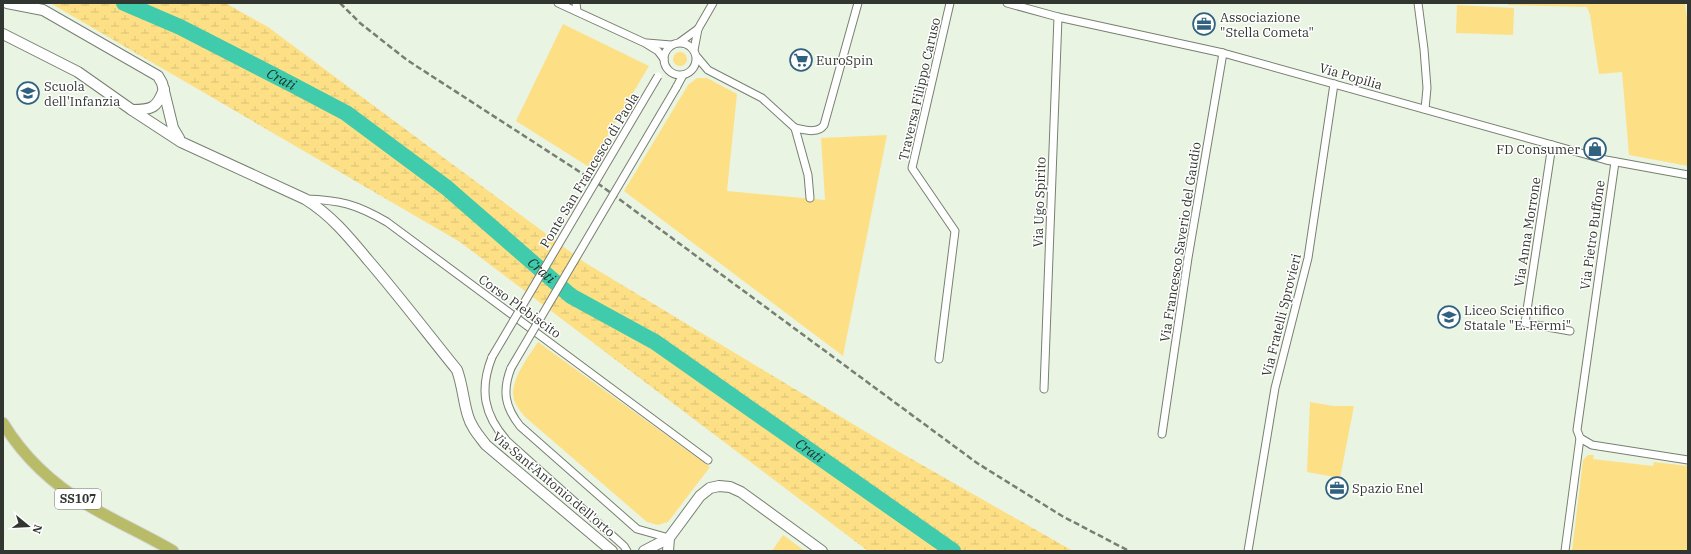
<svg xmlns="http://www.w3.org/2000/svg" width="1691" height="554" font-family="'IBM Plex Serif',serif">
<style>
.grass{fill:#fde086}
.wetland{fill:url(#wetland-marsh)}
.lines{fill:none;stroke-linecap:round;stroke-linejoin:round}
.river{stroke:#3fcbac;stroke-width:16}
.street-casing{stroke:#778071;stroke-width:9}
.secondary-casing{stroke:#778071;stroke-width:12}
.primary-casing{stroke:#d6d7d6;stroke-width:13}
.street{stroke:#fff;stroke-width:7}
.secondary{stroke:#fff;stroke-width:10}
.primary{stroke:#b8bb68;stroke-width:11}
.rail{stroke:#787e74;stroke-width:2.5;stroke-dasharray:6 3;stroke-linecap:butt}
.street-bridge-casing{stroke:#778071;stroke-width:9;stroke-linecap:butt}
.street-bridge{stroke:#fff;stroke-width:7}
.labels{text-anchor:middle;stroke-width:3;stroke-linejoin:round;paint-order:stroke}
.shield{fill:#fff;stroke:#70726e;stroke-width:1}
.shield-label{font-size:12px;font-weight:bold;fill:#323630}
.poi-label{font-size:13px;fill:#323630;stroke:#fff;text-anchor:start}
.street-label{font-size:13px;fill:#323630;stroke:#fff}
.water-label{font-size:14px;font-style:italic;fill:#1b322b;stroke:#fff}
</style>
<defs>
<pattern id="wetland-marsh" width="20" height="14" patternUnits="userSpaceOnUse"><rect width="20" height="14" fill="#fde086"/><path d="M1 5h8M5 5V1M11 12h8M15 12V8" fill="none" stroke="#d9c174"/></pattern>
</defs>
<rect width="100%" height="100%" fill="#eaf4e3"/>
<g class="grass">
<polygon points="1508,3 1685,3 1688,26 1688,166 1629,155 1622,72 1599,74 1590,15 1587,7 1508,5"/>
<polygon points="1457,5 1514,8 1513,35 1456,33"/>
<polygon points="563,24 649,66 589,167 516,121"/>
<circle cx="680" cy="59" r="7"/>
<polygon points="697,78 707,78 737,94 727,191 825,200 821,138 887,135 843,356 624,191 688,85"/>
<path d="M 538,342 L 710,467 L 668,522 L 658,525 L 647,522 L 524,416 C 519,409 513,402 513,393 C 514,375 528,357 538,342 Z"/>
<polygon points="1310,402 1333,406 1354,406 1340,478 1307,472"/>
<polygon points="1588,455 1594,455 1593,459 1653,466 1654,462 1688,466 1688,551 1572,551 1583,460"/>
<polygon points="783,535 805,551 772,551"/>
</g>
<polygon class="wetland" points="50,3 225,3 268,27 584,262 901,453 1073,551 868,551 460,242"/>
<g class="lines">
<path class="river" id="s1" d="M 124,3 L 180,27 L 291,84 L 346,113 L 447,188 L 571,296 L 655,342 L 953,551"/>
<g class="street-casing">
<g id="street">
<polyline points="558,3 645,43 658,51 664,59"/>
<polyline points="576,3 577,11"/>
<polyline points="1007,3 1058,17 1223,53 1606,160 1688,175"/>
<polyline points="1418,3 1424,49 1427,88 1425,109"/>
<polyline points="680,42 698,29"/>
<circle cx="680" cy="59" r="16"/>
<polyline points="647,43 671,45"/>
<polyline points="694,50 698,29 713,3"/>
<polyline points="697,57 708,70 762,98 795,128 808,175 810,198"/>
<polyline points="676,88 683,75"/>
<path d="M 795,128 C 805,130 818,134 824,125 L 858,3"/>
<polyline points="1552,145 1525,323 1570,331"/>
<polyline points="1615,162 1577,430 1580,438 1592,445 1688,460"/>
<path d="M 305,199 C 340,200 356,204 387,222 L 708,460"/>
<path d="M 492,357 C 479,390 484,415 507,441 L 624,546 L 627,551"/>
<polyline points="939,359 955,231 912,168 950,3"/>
<path d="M 511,368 C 502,391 505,407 520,426 L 637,529 L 669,538"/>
<polyline points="1044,389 1058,17"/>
<polyline points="1162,434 1188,258 1223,53"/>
<polyline points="1248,551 1275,388 1308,258 1334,84"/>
<polyline points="1565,551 1580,438"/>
</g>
</g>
<g class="secondary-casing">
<g id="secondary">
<polyline points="7,3 43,10 158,76 162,83 173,128 179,138"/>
<path d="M 3,34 L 78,72 L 132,110 L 181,142 L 305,199 C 331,215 349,237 368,260 C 399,296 427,333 457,370 C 463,387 463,400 468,416 C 471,427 479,436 486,445 L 612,551"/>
<path d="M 132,110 C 152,110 157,108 164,89"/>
<polyline points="644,551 669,538"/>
<polyline points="668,551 669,538 700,496 710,488 719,486 730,487 741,492 822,551"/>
</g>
</g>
<g class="primary-casing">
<path id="primary" d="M 3,423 C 23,456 53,484 86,504 C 114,521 144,534 173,551"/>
</g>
<use href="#street" class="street"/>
<use href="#secondary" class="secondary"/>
<use href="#primary" class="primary"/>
<polyline class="rail" points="340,3 360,23 407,60 600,185 977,463 1062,516 1129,551"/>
<g class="street-bridge-casing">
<g id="street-bridge">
<polyline points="492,357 658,76"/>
<polyline points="511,368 676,88"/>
</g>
</g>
<use href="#street-bridge" class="street-bridge"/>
</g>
<defs>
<g id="office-ring" transform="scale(1.15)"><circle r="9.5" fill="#fff" stroke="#30627f" stroke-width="1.5"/><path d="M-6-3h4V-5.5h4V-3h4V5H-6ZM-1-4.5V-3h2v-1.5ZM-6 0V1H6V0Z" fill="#30627f"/></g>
<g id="supermarket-ring" transform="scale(1.15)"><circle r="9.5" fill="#fff" stroke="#30627f" stroke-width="1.5"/><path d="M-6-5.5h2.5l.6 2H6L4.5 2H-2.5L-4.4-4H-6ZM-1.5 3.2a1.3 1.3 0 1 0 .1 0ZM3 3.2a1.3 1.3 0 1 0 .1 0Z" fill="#30627f"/></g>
<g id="school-ring" transform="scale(1.15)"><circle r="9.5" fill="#fff" stroke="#30627f" stroke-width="1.5"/><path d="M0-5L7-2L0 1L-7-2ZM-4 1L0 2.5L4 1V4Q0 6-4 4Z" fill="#30627f"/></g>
<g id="shop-ring" transform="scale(1.15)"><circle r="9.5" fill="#fff" stroke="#30627f" stroke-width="1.5"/><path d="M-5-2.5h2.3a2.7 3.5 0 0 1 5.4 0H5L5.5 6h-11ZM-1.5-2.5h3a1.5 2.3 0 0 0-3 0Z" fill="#30627f"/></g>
<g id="university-ring" transform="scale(1.15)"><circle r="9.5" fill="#fff" stroke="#30627f" stroke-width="1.5"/><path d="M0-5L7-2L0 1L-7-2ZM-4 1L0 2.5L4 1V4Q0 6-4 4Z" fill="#30627f"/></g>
</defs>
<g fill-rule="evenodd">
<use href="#office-ring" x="1204" y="24"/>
<use href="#supermarket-ring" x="801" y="60"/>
<use href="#school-ring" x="28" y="93"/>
<use href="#shop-ring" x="1595" y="149"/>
<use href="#university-ring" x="1449" y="317"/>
<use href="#office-ring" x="1337" y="488"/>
</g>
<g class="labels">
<rect class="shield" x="55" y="489" width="46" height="20" rx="3"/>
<g class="shield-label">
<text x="78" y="503">SS107</text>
</g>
<g class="poi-label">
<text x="1220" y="22">Associazione<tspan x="1220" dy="15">"Stella Cometa"</tspan></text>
<text x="816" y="65">EuroSpin</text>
<text x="44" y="91">Scuola<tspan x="44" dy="15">dell'Infanzia</tspan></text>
<text x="1580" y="154" text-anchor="end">FD Consumer</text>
<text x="1464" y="315">Liceo Scientifico<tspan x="1464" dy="15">Statale "E. Fermi"</tspan></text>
<text x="1352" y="493">Spazio Enel</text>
</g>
<g class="street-label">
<text transform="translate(1351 76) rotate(16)" y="5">Via Popilia</text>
<text transform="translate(919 89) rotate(-77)" y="5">Traversa Filippo Caruso</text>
<text transform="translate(589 170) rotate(-59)" y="5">Ponte San Francesco di Paola</text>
<text transform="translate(1039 202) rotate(-88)" y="5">Via Ugo Spirito</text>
<text transform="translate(1527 232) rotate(-81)" y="5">Via Anna Morrone</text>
<text transform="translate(1592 235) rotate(-82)" y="5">Via Pietro Buffone</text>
<text transform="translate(1180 242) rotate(-81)" y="5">Via Francesco Saverio del Gaudio</text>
<text transform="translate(520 306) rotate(36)" y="5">Corso Plebiscito</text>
<text transform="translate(1281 315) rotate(-76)" y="5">Via Fratelli Sprovieri</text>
<text transform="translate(554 484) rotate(40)" y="5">Via Sant'Antonio dell'orto</text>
</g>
<g class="water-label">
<text dy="5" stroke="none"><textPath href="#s1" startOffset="175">Crati</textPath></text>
<text dy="5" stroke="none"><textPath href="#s1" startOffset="499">Crati</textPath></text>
<text dy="5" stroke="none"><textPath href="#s1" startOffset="823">Crati</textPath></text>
</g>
</g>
<rect width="1691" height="554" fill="none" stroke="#323630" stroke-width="8"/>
<g transform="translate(28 526) rotate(108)" stroke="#ffffff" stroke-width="3" paint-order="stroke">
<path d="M0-3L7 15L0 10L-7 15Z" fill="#323630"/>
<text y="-6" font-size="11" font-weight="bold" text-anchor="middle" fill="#323630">N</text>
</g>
</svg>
